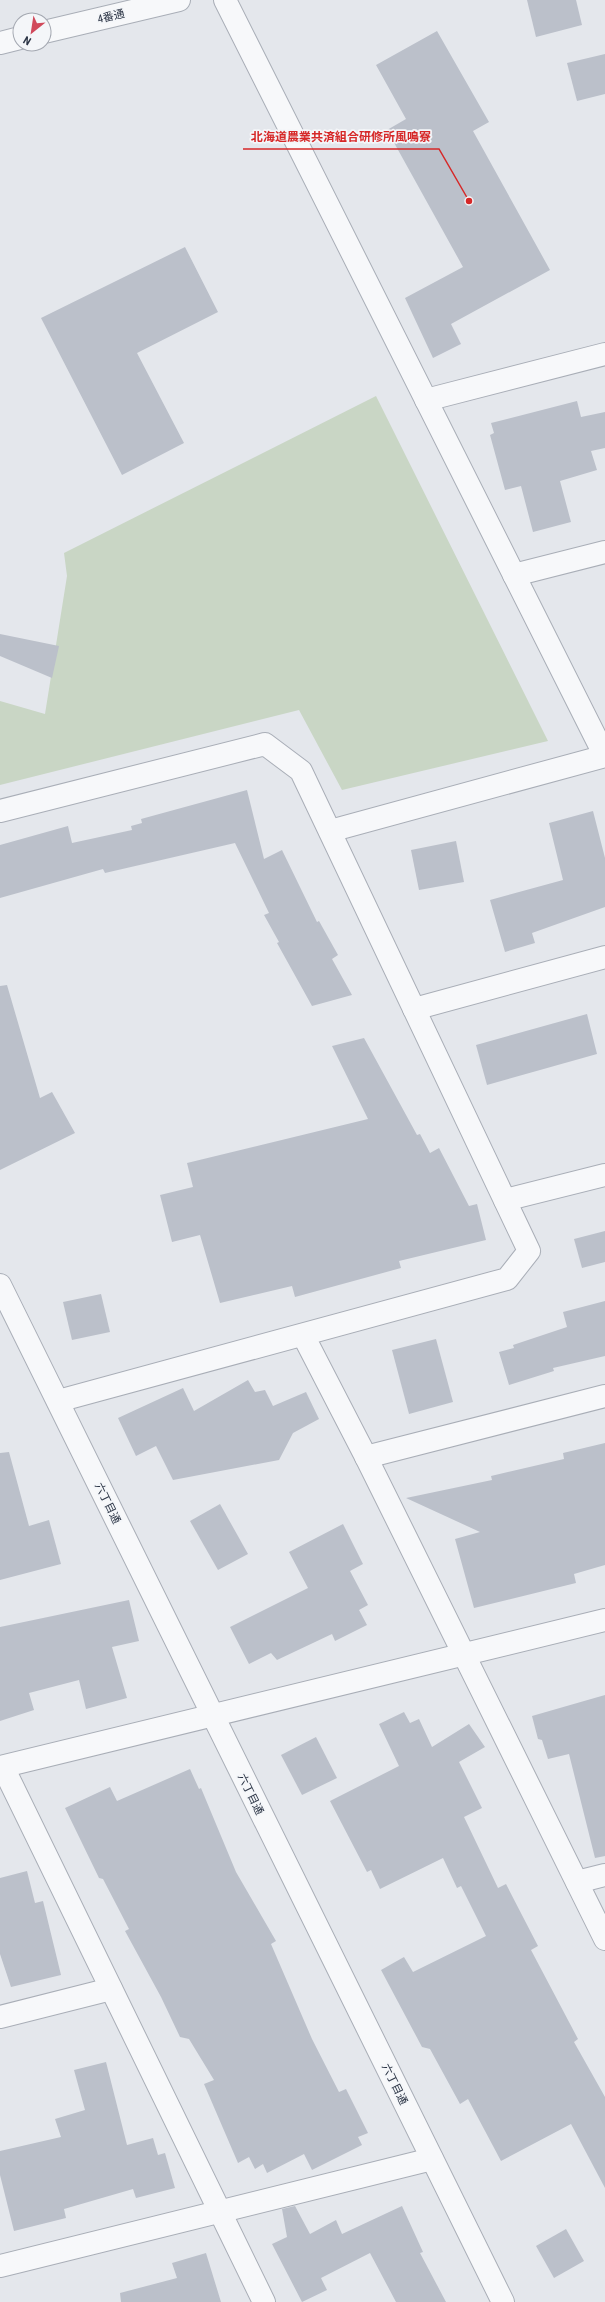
<svg xmlns="http://www.w3.org/2000/svg" width="605" height="2302" font-family="'Roboto Condensed','Noto Sans JP',sans-serif">
<style>
.green{fill:#c9d6c5}
.building{fill:#bbc0ca}
.lines{fill:none;stroke-linecap:round;stroke-linejoin:round}
.minor-casing{stroke:#a9aeb7;stroke-width:24}
.tertiary-casing{stroke:#a9aeb7;stroke-width:24}
.minor{stroke:#f7f8fa;stroke-width:22}
.tertiary{stroke:#f7f8fa;stroke-width:22}
.labels{text-anchor:middle;stroke-width:3.5;stroke-linejoin:round;paint-order:stroke}
.street-label{font-size:11px;fill:#2b3445;stroke:#f4f6f9}
.leader{fill:none;stroke:#d62828;stroke-width:1.5}
.callout-dot{fill:#d62828;stroke:#f4f6f9;stroke-width:1.5}
.callout-label{font-size:12px;text-anchor:middle;font-weight:bold;fill:#d62828;stroke:#f4f6f9;stroke-width:3.5;stroke-linejoin:round;paint-order:stroke}
</style>
<rect width="100%" height="100%" fill="#e4e7ec"/>
<polygon class="green" points="376,396 548,741 342,790 299,710 0,785 0,701 45,714 67,576 64,553"/>
<g class="building">
<polygon points="527,0 576,0 582,25 536,37"/>
<polygon points="437,31 489,122 473,131 550,270 451,324 461,344 433,358 405,298 463,267 387,130 406,119 376,65"/>
<polygon points="605,54 605,94 577,101 567,63"/>
<polygon points="185,247 218,312 137,353 184,443 122,475 41,318"/>
<polygon points="577,401 581,417 605,412 605,448 591,451 597,470 560,481 571,522 533,532 521,486 505,490 490,435 494,433 491,423"/>
<polygon points="0,634 59,646 52,678 0,656"/>
<polygon points="247,790 264,859 282,850 317,922 319,921 338,955 332,959 352,995 312,1006 277,943 279,942 264,915 269,913 235,843 105,873 103,869 0,898 0,845 68,826 72,843 132,830 131,826 142,823 141,819"/>
<polygon points="593,811 605,858 605,907 532,933 535,943 505,952 490,900 563,880 549,823"/>
<polygon points="456,841 464,882 419,890 411,850"/>
<polygon points="7,985 40,1098 52,1092 75,1133 0,1170 0,986"/>
<polygon points="587,1014 597,1054 487,1085 476,1045"/>
<polygon points="364,1038 417,1135 420,1134 430,1153 439,1148 469,1206 477,1204 486,1240 399,1261 401,1268 295,1297 292,1286 220,1303 200,1235 172,1242 160,1195 193,1187 187,1163 368,1119 332,1046"/>
<polygon points="605,1231 605,1262 582,1268 574,1239"/>
<polygon points="101,1294 110,1332 72,1340 63,1302"/>
<polygon points="605,1301 605,1356 553,1368 554,1371 509,1385 499,1352 514,1348 513,1345 567,1327 563,1312"/>
<polygon points="436,1339 453,1402 409,1414 392,1350"/>
<polygon points="248,1380 255,1392 265,1390 273,1406 306,1392 319,1419 293,1433 279,1460 173,1480 156,1446 136,1456 118,1418 183,1388 194,1411"/>
<polygon points="605,1443 605,1565 574,1574 576,1583 474,1608 455,1539 480,1532 406,1498 492,1480 491,1476 564,1459 563,1453"/>
<polygon points="9,1452 29,1526 49,1520 61,1564 0,1580 0,1453"/>
<polygon points="220,1504 248,1554 218,1570 190,1521"/>
<polygon points="343,1524 363,1564 350,1571 368,1605 359,1610 367,1625 335,1641 332,1634 277,1660 271,1653 249,1664 230,1627 308,1588 289,1552"/>
<polygon points="129,1600 139,1641 112,1647 127,1698 86,1709 79,1680 29,1693 34,1710 0,1721 0,1627"/>
<polygon points="605,1695 605,1856 595,1858 569,1754 548,1759 542,1740 538,1739 532,1716"/>
<polygon points="404,1712 410,1723 419,1719 432,1747 469,1724 485,1747 459,1762 482,1808 464,1817 498,1888 506,1884 538,1946 531,1950 578,2039 574,2042 605,2097 605,2188 571,2124 501,2161 468,2099 460,2104 430,2049 422,2047 381,1970 404,1957 413,1972 486,1936 461,1886 457,1888 443,1858 380,1889 371,1870 367,1872 330,1801 399,1766 379,1724"/>
<polygon points="316,1737 337,1778 302,1795 281,1755"/>
<polygon points="190,1769 199,1789 201,1788 236,1872 276,1941 271,1944 312,2039 339,2092 346,2089 368,2133 358,2137 362,2145 312,2170 304,2154 267,2173 263,2164 255,2169 249,2157 238,2163 204,2084 214,2080 189,2039 180,2037 161,1997 125,1931 129,1929 103,1879 99,1878 65,1808 110,1787 117,1801"/>
<polygon points="27,1871 35,1903 43,1901 61,1975 11,1987 0,1954 0,1878"/>
<polygon points="106,2062 127,2145 153,2138 158,2155 165,2153 175,2188 136,2198 133,2189 64,2209 66,2218 14,2231 0,2175 0,2151 61,2137 55,2119 85,2110 74,2070"/>
<polygon points="295,2206 310,2234 336,2220 342,2234 402,2206 423,2252 420,2253 446,2302 396,2302 370,2253 321,2278 327,2290 302,2302 272,2244 287,2237 282,2209"/>
<polygon points="566,2229 584,2261 554,2278 536,2246"/>
<polygon points="206,2253 221,2302 121,2302 120,2293 177,2278 172,2263"/>
</g>
<g class="lines">
<g class="minor-casing">
<g id="minor">
<polyline points="225,0 605,756"/>
<polyline points="426,400 605,354"/>
<polyline points="514,575 605,552"/>
<polyline points="0,811 265,744 301,771 529,1251 507,1279 58,1401"/>
<polyline points="330,831 605,756"/>
<polyline points="414,1009 605,957"/>
<polyline points="505,1200 605,1175"/>
<polyline points="303,1335 366,1457 605,1939"/>
<polyline points="366,1457 605,1396"/>
<polyline points="0,1767 605,1620"/>
<polyline points="3,1767 264,2302"/>
<polyline points="577,1882 605,1875"/>
<polyline points="0,2017 111,1989"/>
<polyline points="0,2266 432,2159"/>
</g>
</g>
<g class="tertiary-casing">
<g id="tertiary">
<polyline points="44,32 179,0"/>
<polyline points="0,43 20,38"/>
<polyline points="0,1285 503,2302"/>
</g>
</g>
<use href="#minor" class="minor"/>
<use href="#tertiary" class="tertiary"/>
</g>
<g class="labels">
<g class="street-label">
<text transform="translate(111 16) rotate(-13)" y="4">4番通</text>
<text transform="translate(108 1503) rotate(64)" y="4">六丁目通</text>
<text transform="translate(251 1794) rotate(64)" y="4">六丁目通</text>
<text transform="translate(395 2084) rotate(64)" y="4">六丁目通</text>
</g>
</g>
<path class="leader" d="M469 201L439 149H243"/>
<circle class="callout-dot" cx="469" cy="201" r="4"/>
<g class="callout-label">
<text x="341" y="141">北海道農業共済組合研修所風鳴寮</text>
</g>
<g transform="translate(32 32) rotate(210)"><circle r="19" fill="#f4f6f9" stroke="#a4a8b1"/>
<path d="M0-3L7 15L0 10L-7 15Z" fill="#d1495b"/>
<text y="-6" font-size="11" font-weight="bold" text-anchor="middle" fill="#2b3445">N</text>
</g>
</svg>
